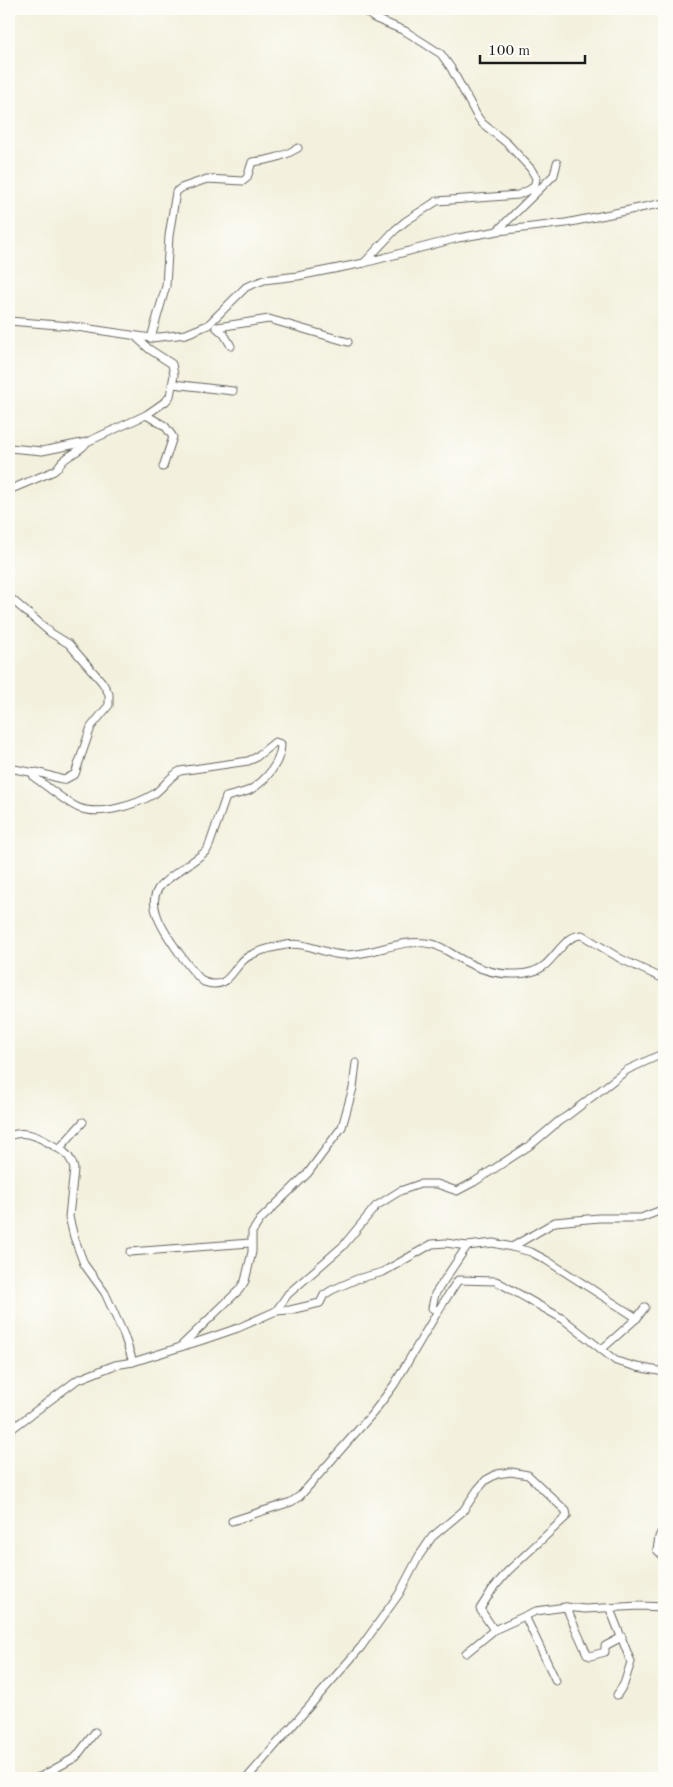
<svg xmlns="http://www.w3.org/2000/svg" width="673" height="1787" font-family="'Old Standard TT',serif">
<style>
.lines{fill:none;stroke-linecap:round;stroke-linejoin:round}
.street-casing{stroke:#676660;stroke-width:9}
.street{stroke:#fff;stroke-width:7}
</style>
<rect width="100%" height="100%" fill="#fdfcf7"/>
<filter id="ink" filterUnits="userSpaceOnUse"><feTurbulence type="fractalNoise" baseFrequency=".02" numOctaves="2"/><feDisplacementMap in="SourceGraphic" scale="10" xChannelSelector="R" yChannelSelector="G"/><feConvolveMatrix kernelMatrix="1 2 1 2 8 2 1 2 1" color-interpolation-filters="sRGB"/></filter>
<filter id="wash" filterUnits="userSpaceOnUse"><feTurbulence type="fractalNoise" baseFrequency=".0096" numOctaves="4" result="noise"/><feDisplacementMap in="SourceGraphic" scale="20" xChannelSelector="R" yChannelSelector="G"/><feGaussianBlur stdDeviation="1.12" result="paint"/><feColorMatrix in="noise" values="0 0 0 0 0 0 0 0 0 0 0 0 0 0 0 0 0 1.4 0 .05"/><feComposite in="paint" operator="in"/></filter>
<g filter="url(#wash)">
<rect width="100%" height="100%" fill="#f3f0dd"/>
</g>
<g filter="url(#ink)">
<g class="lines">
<g class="street-casing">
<g id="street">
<polyline points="362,9 374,18 405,31 441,54 451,68 477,116 482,123 508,144 531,169 536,178 535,184 531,189 518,195 437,201 406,221 395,230 364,263"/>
<polyline points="498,230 554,175 557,163"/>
<polyline points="9,321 70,326 151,338 186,334 208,325 246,287 264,280 298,276 364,263 458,238 498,231 566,223 664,203"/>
<polyline points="216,327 224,334 231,346"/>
<polyline points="218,327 269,319 348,342"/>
<path d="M 151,338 L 166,286 L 169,236 L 176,192 L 181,188 L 207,179 L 243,181 L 247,178 L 252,162 C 270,160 283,157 298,148"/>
<polyline points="173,384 233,391"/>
<polyline points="146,415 165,426 173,437 163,467"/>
<polyline points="9,448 42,451 87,442 146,415 166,401 170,396 174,375 172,364 149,349 136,337"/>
<path d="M 9,490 L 54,471 C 58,468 59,465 62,462 C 70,453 81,452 87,442"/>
<path d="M 9,597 L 51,633 L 69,644 L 102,682 L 109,694 L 109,705 L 91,727 L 75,774 L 64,780 L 37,772 L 33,774 L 34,777 C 47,786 65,802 79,808 C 100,816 136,805 154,794 C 164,787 170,776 180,771 L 248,761 L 255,758 L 275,742 L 281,744 C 281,762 266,781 250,790 C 243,793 234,795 226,797 L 210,843 L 207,850 C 195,862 166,877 158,889 C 153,897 154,907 157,915 C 162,931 191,972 204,982 C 229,991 231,969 246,958 C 256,951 274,947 286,945 C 306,941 325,955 345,955 C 375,955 402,937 432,944 C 441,946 450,953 459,958 C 476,968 497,975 517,974 C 526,974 538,971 545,965 C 557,955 566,935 582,935 L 621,959 L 664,979"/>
<polyline points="9,768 35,773"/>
<path d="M 83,1122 L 59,1149 C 68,1153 72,1160 74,1169 L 69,1217 L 74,1237 L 84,1264 L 105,1293 L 124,1335 L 133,1362"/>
<path d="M 9,1136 C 27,1128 44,1140 59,1149"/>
<polyline points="664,1209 641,1218 599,1218 555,1222 512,1247 493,1243 467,1246 435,1294 432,1308 438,1311 458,1280 496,1281 563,1319 616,1361 637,1367 664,1372"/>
<polyline points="512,1247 531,1252 546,1260 637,1318"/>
<polyline points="130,1252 250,1243"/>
<polyline points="276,1311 290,1310 320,1303 324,1295 332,1290 357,1279 383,1272 432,1244 446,1243 467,1246"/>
<polyline points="181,1346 239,1290 245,1281 252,1252 252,1232 260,1220 308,1173 342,1127 353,1088 356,1063"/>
<polyline points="602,1349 637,1318 645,1307"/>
<polyline points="9,1431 77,1380 115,1365 133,1362 203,1340 238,1328 276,1311 288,1294 343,1246 376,1206 400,1191 420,1184 437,1184 457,1191 474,1182 532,1144 559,1121 567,1116 627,1070 664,1053"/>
<polyline points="232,1521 291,1502 300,1496 373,1413 394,1385 438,1311"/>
<polyline points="664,1527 659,1537 657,1550 664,1557"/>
<polyline points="566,1607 585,1609 640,1606 664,1607"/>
<polyline points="610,1609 631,1662 624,1684 617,1695"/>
<polyline points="525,1616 556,1681"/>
<polyline points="494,1630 536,1611 566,1607 587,1654 590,1656 605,1652 605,1646 622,1637"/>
<polyline points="36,1778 42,1776 76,1757 95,1732"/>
<polyline points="247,1778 361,1647 399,1594 419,1556 432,1537 463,1511 478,1489 486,1480 497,1474 511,1472 528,1475 566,1511 567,1516 508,1571 492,1590 480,1609 494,1630 466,1653"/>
</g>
</g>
<use href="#street" class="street"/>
</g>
</g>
<rect width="673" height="1787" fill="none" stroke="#fdfcf7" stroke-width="30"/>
<path d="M480 55v8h105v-8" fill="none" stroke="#1c1c1c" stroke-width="2.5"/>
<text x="488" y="55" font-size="15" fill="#1c1c1c" stroke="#fdfcf7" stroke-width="4" paint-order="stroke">100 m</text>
</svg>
